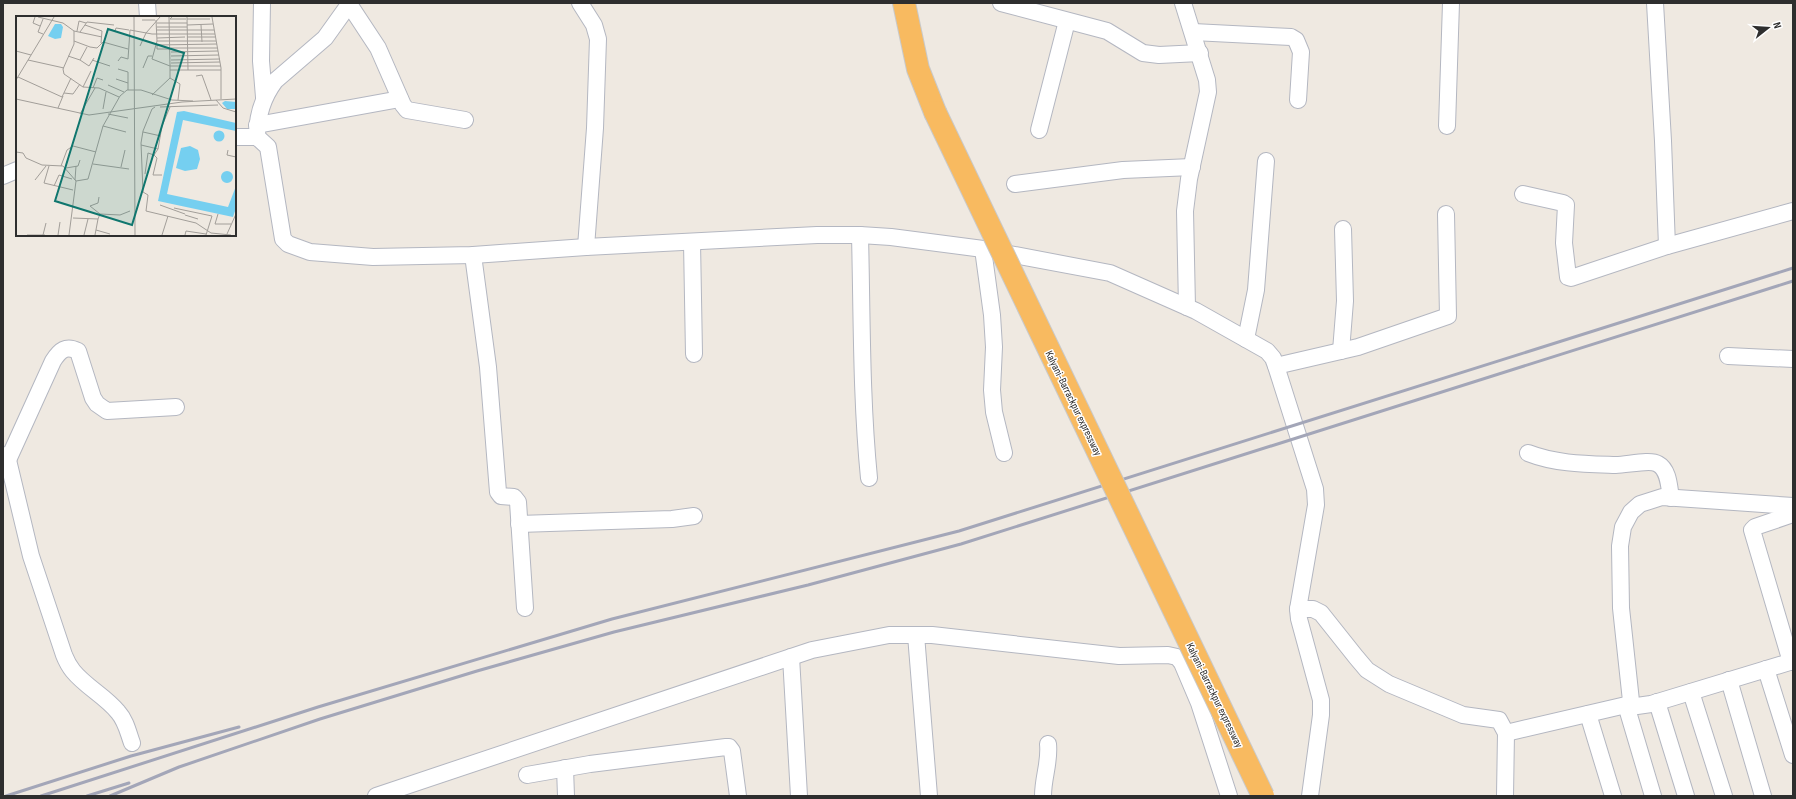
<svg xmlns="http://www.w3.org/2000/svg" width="1796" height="799" font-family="'Sofia Sans Condensed',sans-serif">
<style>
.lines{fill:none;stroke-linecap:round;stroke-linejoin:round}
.minor-casing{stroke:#b4b7c1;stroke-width:18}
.trunk-casing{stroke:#c9c9c9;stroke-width:24}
.minor{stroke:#fff;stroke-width:16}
.trunk{stroke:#f8ba60;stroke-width:22}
.rail{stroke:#a3a6b8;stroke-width:3}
.trunk-bridge-casing{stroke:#c9c9c9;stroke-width:24;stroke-linecap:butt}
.trunk-bridge{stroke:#f8ba60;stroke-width:22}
.labels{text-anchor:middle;stroke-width:3;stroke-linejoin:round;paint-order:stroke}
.street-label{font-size:11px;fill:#2e2e2e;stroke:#fff}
.inset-road{fill:none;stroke:#a29e99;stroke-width:1}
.view{fill:#0f766e;fill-opacity:0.15;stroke:#0f766e;stroke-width:2}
.inset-edge{fill:none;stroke:#2e2e2e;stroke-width:2}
</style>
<rect width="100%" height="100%" fill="#efe9e1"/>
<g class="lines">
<g class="minor-casing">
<g id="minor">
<polyline points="147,3 148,17"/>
<polyline points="262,3 261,61 264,97"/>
<polyline points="580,3 594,25 598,39 595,128 586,247"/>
<polyline points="1001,3 1107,31 1143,53 1159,55 1200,53"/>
<polyline points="1183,3 1207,80 1208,92 1189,179 1185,211 1187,307"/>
<polyline points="1655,3 1663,141 1667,246"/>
<polyline points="349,4 378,48 403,105 407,110 465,120"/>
<polyline points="1193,32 1291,37 1296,40 1301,52 1298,100"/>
<polyline points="257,125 400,99"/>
<polyline points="1447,126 1451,3"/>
<polyline points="1039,130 1067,21"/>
<polyline points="235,137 257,137 268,147 283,239 288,244 310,252 373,257 473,255 586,247 817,235 860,235 891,237 983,249 1110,273 1196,311 1267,351 1273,358 1276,366 1315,489 1316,505 1298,609 1299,619 1321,700 1321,715 1310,796"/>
<path d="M 257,137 C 257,116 263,97 275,81 L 325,38 L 350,3"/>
<polyline points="3,176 17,170"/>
<polyline points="1015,184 1123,170 1192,167"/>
<polyline points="1523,194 1563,203 1566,205 1564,243 1568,277 1571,278 1667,246 1793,211"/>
<path d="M 860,235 C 862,316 861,397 869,478"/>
<polyline points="692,242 694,354"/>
<polyline points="983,249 992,315 994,347 992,390 994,412 1004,453"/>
<polyline points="473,255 488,367 498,492 501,496 514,497 518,502 525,608"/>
<polyline points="1246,339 1256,290 1266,161"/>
<polyline points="1341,351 1345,301 1343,229"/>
<polyline points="1728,356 1793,359"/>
<polyline points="1276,366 1358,347 1448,316 1446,214"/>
<path d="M 1528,453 C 1556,464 1586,464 1616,465 C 1627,465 1650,459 1658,464 C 1669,470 1669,487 1671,498"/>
<path d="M 3,455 L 8,460 L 31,556 L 64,655 C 66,660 69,666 73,671 C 86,687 105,696 118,712 C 126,721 128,732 132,743"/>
<path d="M 8,460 L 53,361 C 60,350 66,345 78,351 L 93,398 L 97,404 L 107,411 L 176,407"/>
<polyline points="519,524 672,519 694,516"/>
<polyline points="1298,609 1313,609 1321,613 1356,657 1367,670 1389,684 1463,715 1499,720 1506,733 1505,796"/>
<polyline points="916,635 929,796"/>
<polyline points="791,657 799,796"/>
<polyline points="1791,662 1752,530 1755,527 1793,514"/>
<polyline points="1766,669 1793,755"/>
<polyline points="1729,680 1763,796"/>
<polyline points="1691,692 1724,796"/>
<polyline points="1657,702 1686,796"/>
<polyline points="1629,704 1637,706 1651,704 1793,661"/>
<polyline points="1626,705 1653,796"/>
<polyline points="1588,714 1613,796"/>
<polyline points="1506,733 1626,705 1631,701 1621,608 1620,546 1623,527 1631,512 1640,504 1662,497 1793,506"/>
<polyline points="565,768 566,796"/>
<polyline points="527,775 590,764 726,747 729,747 732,751 738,796"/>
<polyline points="376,796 812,650 889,635 932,635 1119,656 1168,655 1177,657 1182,663 1199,703 1229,796"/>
<path d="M 1043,796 C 1043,777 1050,762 1048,744"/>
</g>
</g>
<g class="trunk-casing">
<polyline id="trunk" points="904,3 918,69 935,112"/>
</g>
<use href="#minor" class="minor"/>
<use href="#trunk" class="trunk"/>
<g class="rail">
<polyline points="6,796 131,756 239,727"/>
<polyline points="41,796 318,707 612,619 959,531 1793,268"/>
<polyline points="87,796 129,783"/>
<polyline points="110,796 179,767 320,719 477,671 614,632 808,585 961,544 1793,281"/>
</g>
<g class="trunk-bridge-casing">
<polyline id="trunk-bridge" points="935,112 1263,796"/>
</g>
<use href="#trunk-bridge" class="trunk-bridge"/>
</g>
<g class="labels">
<g class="street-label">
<text transform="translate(1074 403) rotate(64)" y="4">Kalyani-Barrackpur expressway</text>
<text transform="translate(1215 695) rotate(64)" y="4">Kalyani-Barrackpur expressway</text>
</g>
</g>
<g transform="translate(16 16)">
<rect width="220" height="220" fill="#efe9e1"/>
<path d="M 39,8 L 45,8 L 47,11 L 45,22 L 39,23 L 32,20 ZM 209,85 L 220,86 L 220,93 L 211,93 L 206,87 ZM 168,95 L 220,107 L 220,115 L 167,104 L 151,178 L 212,191 L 220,170 L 220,192 L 217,201 L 142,185 L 161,96 ZM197.5 120a5.5 5.5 0 1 1 11 0a5.5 5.5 0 1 1-11 0ZM 174,130 L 182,134 L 184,143 L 181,153 L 169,155 L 160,152 L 165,132 ZM205 161a6 6 0 1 1 12 0a6 6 0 1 1-12 0Z" fill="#75cff0"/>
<path class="inset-road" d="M 19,1 L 17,7 L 24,10M 22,1 L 47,7 L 58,15 L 58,28 L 47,53 L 48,58 L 67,71 L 83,72 L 103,81M 118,1 L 119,219M 153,1 L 154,50M 156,1 L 154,3 L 170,3M 171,1 L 172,54M 196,1 L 205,52 L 205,83M 27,3 L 22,16 L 27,18M 171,3 L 194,3M 126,4 L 139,4M 140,4 L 141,25 L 136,43 L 154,50 L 154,62M 141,7 L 171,7M 69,9 L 86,15 L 85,27M 171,9 L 197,8M 185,9 L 186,26M 141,11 L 171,11M 96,14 L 99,15 L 100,12 L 113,14M 141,14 L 198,14M 58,15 L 86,21M 61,15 L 63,5 L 70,7M 64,16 L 71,6 L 98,9M 171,21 L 199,21M 141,22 L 169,21M 58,25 L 74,31 L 81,32 L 87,26 L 112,33M 141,25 L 200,25M 141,29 L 201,28M 141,29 L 141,33 L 155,33M 124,30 L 130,17 L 144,1M 155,32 L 201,32M 0,35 L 15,39M 155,36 L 202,35M 52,40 L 64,44 L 71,31M 155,40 L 203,39M 12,44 L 48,52M 64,44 L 73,50 L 78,42M 76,44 L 94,50M 155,44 L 204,43M 102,45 L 105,41 L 112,43 L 114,14 L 136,18 L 199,18M 155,47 L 204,46M 154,50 L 205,50M 127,52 L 132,40 L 136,40M 102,53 L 112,56 L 112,74M 154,54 L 205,54M 180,60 L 186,59 L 195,84M 2,61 L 46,81 L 55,62M 100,63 L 112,67M 0,64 L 38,1M 92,69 L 108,76M 67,71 L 75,55M 77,72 L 81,62 L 87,64M 48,77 L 57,78 L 64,68M 136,79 L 154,62 L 164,68 L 162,84M 0,83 L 73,99 L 166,86 L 220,83M 200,84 L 207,92 L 220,96M 139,91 L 136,93 L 127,115 L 125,127 L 127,176 L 132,179 L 130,195 L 180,207 L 195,217 L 215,219M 144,91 L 202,89M 42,92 L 47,80M 87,93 L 90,76M 64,98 L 79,72M 92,98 L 112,102M 87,110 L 110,116M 127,116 L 145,120M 125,129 L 142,133 L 146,110 L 154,91M 142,133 L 138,139 L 141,142 L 137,159 L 146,159M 212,134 L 211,139 L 220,141M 0,136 L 7,137 L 10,142 L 26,149 L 47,150 L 60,165M 77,148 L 113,153M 33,150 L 28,167 L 57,174M 45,150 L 51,134 L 57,130 L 80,136M 105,151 L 109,134M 50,152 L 62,150 L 64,144M 129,158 L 132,137 L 138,139M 19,164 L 30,150M 59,164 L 60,150M 38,170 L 43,159 L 56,163M 83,181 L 82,187 L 74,190 L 84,198M 144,189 L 169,198M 158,192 L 196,200 L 190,219M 202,198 L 199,208 L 215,208M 169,199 L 182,203M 57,202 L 82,203 L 84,198 L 104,199 L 114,195M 80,214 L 94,218M 211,218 L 220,198M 11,219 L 29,219M 27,219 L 30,207M 42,219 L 44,206M 53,219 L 60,165 L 72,163 L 87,110 L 104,80 L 111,74 L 125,74 L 156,84 L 177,85M 68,219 L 72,203M 79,219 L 82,203M 146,219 L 152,200M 169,219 L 170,215 L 190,218"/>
<path class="view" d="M 92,13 L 168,37 L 116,209 L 39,185 Z"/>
<rect width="220" height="220" class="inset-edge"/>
</g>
<rect width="1796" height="799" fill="none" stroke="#2e2e2e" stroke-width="8"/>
<g transform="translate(1768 28) rotate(73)" stroke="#ffffff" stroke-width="3" paint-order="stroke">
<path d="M0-3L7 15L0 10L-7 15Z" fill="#2e2e2e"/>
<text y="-6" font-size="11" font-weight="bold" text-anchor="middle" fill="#2e2e2e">N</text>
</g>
</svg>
